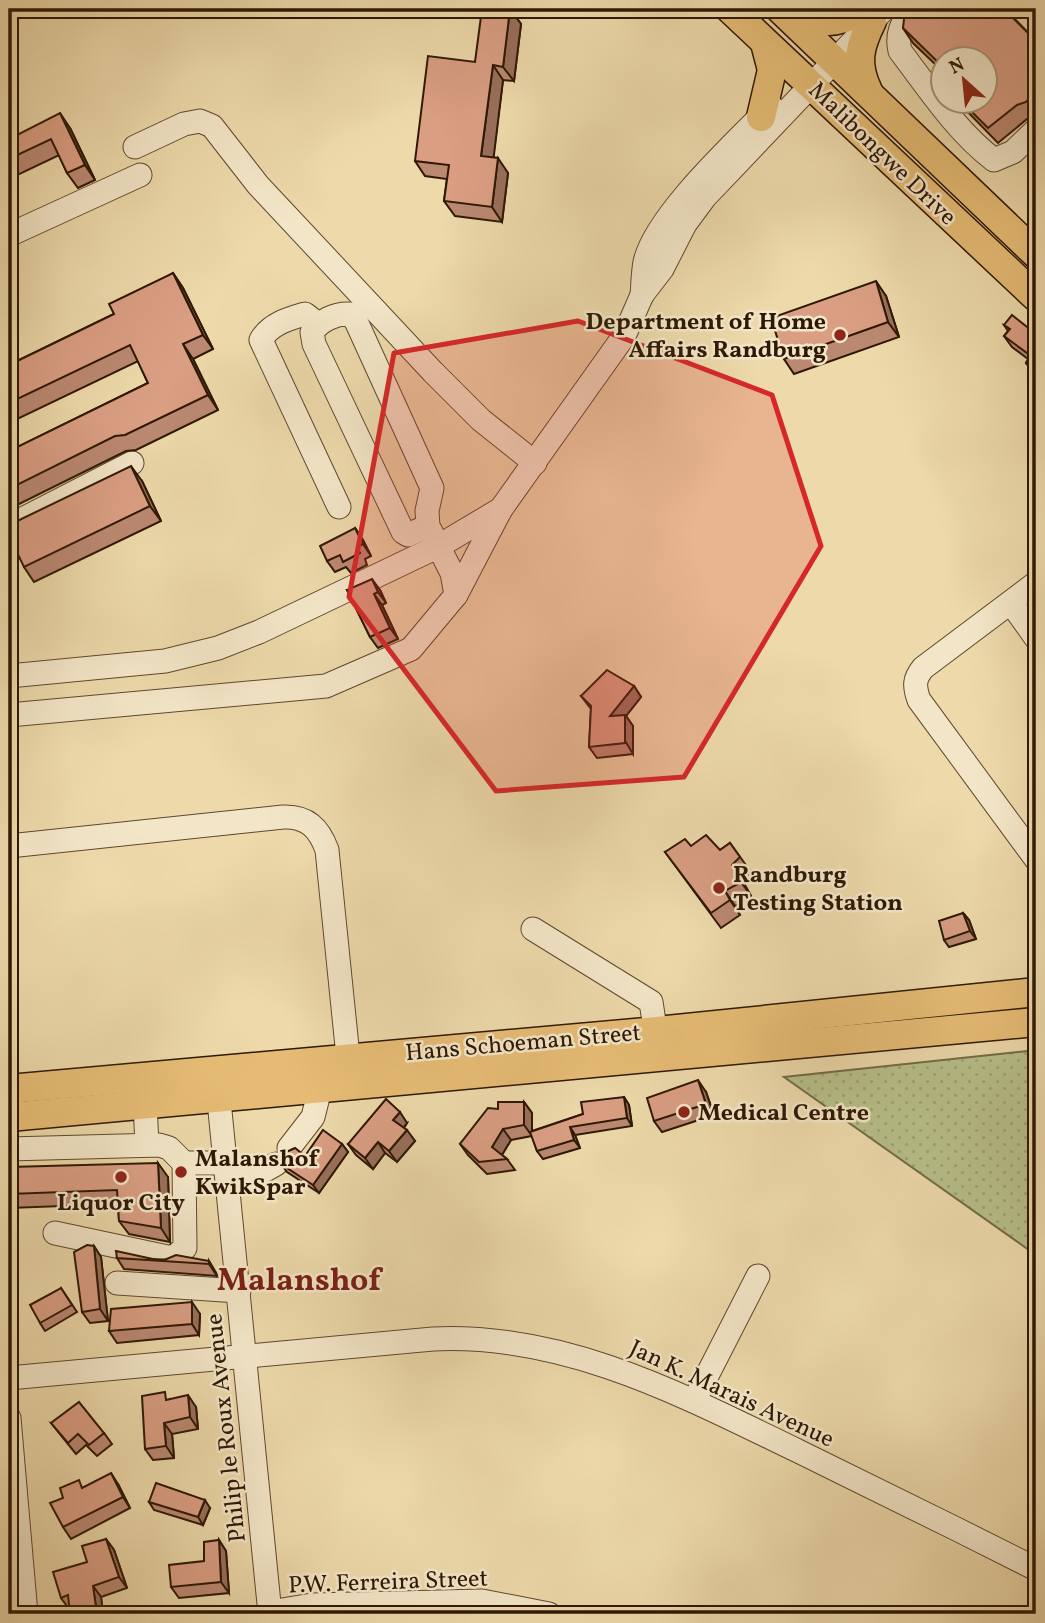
<svg xmlns="http://www.w3.org/2000/svg" width="1045" height="1623" font-family="Vollkorn,serif">
	<style>
		.grass { fill: url(#grass-dots); stroke: #726c47; stroke-width: 2 }
		.lines { fill: none; stroke-linecap: round; stroke-linejoin: round }
		.minor-casing { stroke: #5e482e; stroke-width: 25 }
		.major-casing { stroke: #2e1805; stroke-width: 31 }
		.minor { stroke: #f3e6c8; stroke-width: 23 }
		.major { stroke: #e6bc75; stroke-width: 28 }
		.wall { fill: #bb8871; stroke: #2e1805; stroke-width: 2 }
		.shaded-wall { fill: #996f5c; stroke: #2e1805; stroke-width: 2 }
		.building { fill: #da9e83; stroke: #2e1805; stroke-width: 2 }
		.marked { fill: #d62828; fill-opacity: 0.2; stroke: #d62828; stroke-width: 5; stroke-linejoin: round }
		.poi-dot { fill: #8f2418; stroke: #f3e6c8; stroke-width: 2.5 }
		.labels { text-anchor: middle; stroke-width: 5; stroke-linejoin: round; paint-order: stroke }
		.street-label { font-size: 24px; fill: #2e1805; stroke: #f3e6c8 }
		.poi-label { font-size: 24px; font-weight: bold; fill: #2e1805; stroke: #f3e6c8; text-anchor: start }
		.district-label { font-size: 32px; font-weight: bold; fill: #7a1f14; stroke: #f3e6c8 }
	</style>
	<defs>
		<pattern id="grass-dots" width="8" height="8" patternUnits="userSpaceOnUse" patternTransform="scale(1.75)"><rect width="8" height="8" fill="#b7bf89"/><path d="M2 2h.1M6 6h.1" fill="none" stroke="#9ea375" stroke-width="1.8" stroke-linecap="round"/></pattern>
	</defs>
	<rect width="100%" height="100%" fill="#edd9aa"/>
	<filter id="stains"><feTurbulence type="fractalNoise" baseFrequency=".00286" numOctaves="4"/><feColorMatrix values="0 0 0 0 .2 0 0 0 0 .09 0 0 0 0 .02 0 0 0 .5 -.17"/></filter>
	<radialGradient id="worn" r=".72"><stop offset=".6" stop-color="#630" stop-opacity="0"/><stop offset="1" stop-color="#630" stop-opacity=".3"/></radialGradient>
	<!-- grass -->
	<path class="grass" d="M1036,1050V1255L784,1077Z"/>
	<g class="lines">
		<!-- minor casing -->
		<g class="minor-casing">
			<g id="minor">
				<path d="M912,9C902,23 896,34 900,51C929,89 956,131 994,160L1013,152L1036,130"/>
				<path d="M135,147L184,124L200,121L212,126L258,185L433,372L481,420L535,463"/>
				<path d="M9,235L140,175"/>
				<path d="M642,295C643,284 643,272 645,262C655,216 737,141 771,106"/>
				<path d="M318,324L305,314C288,319 270,324 261,340L339,507"/>
				<path d="M9,526L132,463"/>
				<path d="M1036,583L923,668C914,679 914,686 919,700L1036,859"/>
				<path d="M456,595L501,509L624,336L642,295L662,269L685,224L705,197L884,9"/>
				<path d="M1011,603L1036,638"/>
				<path d="M9,676L165,661L218,648L259,632L439,546L501,509"/>
				<path d="M9,715L326,686L411,649L456,595L452,573L428,526L427,511L432,488L356,321L350,314C335,313 320,321 312,332L314,344L403,532L408,535L428,526"/>
				<path d="M9,846L283,817C307,816 319,828 327,850L350,1076"/>
				<path d="M533,929L651,1002L658,1047"/>
				<path d="M217,1081L270,1614"/>
				<path d="M145,1104L147,1145"/>
				<path d="M289,1148L313,1117L320,1089"/>
				<path d="M9,1149L159,1145L169,1148L184,1163"/>
				<path d="M227,1177L251,1178L276,1164"/>
				<path d="M55,1233L172,1258L185,1248L184,1163H226"/>
				<path d="M117,1283L239,1291"/>
				<path d="M9,1378L433,1339C566,1333 682,1395 798,1451C878,1490 957,1529 1036,1569"/>
				<path d="M694,1401L758,1276"/>
				<path d="M9,1418L26,1614"/>
				<path d="M270,1612L312,1605L482,1601L549,1614"/>
			</g>
		</g>
		<!-- major casing -->
		<g class="major-casing">
			<g id="major">
				<path d="M730,9L1036,297"/>
				<path d="M780,9L1036,254"/>
				<path d="M787,14C817,23 837,26 864,9"/>
				<path d="M868,91C855,64 859,47 872,21"/>
				<path d="M761,117L772,70L765,43"/>
				<path d="M9,1089L657,1031L1036,992"/>
				<path d="M9,1117L1036,1022"/>
			</g>
		</g>
		<!-- minor -->
		<use href="#minor" class="minor"/>
		<!-- major -->
		<use href="#major" class="major"/>
	</g>
	<!-- wall -->
	<g class="wall">
		<path d="M510,9L521,24L514,81L503,80L493,158L508,173L502,222L455,216L444,201L447,179L425,176L415,161L475,62Z"/>
		<path d="M909,9H1011L1008,12L1036,41V116L1027,119L998,143L958,102H985L943,60V86L933,71L937,66L913,43L903,28Z"/>
		<path d="M70,128L95,180L78,188L67,173L59,155L9,179V139Z"/>
		<path d="M9,200L17,216L9,220Z"/>
		<path d="M173,273L183,288L213,349L193,359L218,410L136,450L126,451L9,509V451L148,383L138,361L9,423V365L114,314Z"/>
		<path d="M886,296L899,337L794,374L784,359Z"/>
		<path d="M1004,325L1036,334V375L1033,373L1026,363L1028,359L1012,347L1004,336L1008,331Z"/>
		<path d="M142,481L161,521L34,582L24,567Z"/>
		<path d="M355,528L363,540L371,556L365,559L367,565L351,573L346,567L335,572L327,561Z"/>
		<path d="M347,590H380L386,603L382,605L398,639L378,648L370,637Z"/>
		<path d="M634,686L641,697L626,716L633,726V754L597,758L589,747L591,709L581,696Z"/>
		<path d="M730,843L751,872L742,880L751,896L735,906L740,915L721,928L665,852L691,846L720,850Z"/>
		<path d="M963,913L969,920L976,939L949,947L944,940Z"/>
		<path d="M706,1092L714,1115L662,1132L654,1121Z"/>
		<path d="M624,1097L629,1105L632,1126L575,1135L580,1148L543,1159L537,1151L532,1136L511,1140L502,1155L507,1159L515,1170L487,1174L468,1155L460,1144L498,1109L524,1102L532,1113V1131L583,1114Z"/>
		<path d="M407,1123L404,1128L415,1141L397,1162L385,1153L373,1169L356,1155L348,1144Z"/>
		<path d="M342,1144L348,1152L319,1193L287,1172L281,1164Z"/>
		<path d="M9,1167L168,1177L170,1242L129,1234L119,1221L118,1204L9,1208Z"/>
		<path d="M94,1246L101,1257L108,1321L90,1323L82,1312Z"/>
		<path d="M117,1258L209,1261L216,1273L217,1276L124,1269Z"/>
		<path d="M61,1288L77,1312L45,1331L40,1323Z"/>
		<path d="M200,1314L199,1335L117,1343L109,1331Z"/>
		<path d="M170,1399L196,1407L198,1429L172,1434L174,1458L153,1460L145,1449Z"/>
		<path d="M51,1423L104,1433L112,1444L97,1456L86,1445L76,1454Z"/>
		<path d="M118,1484L130,1508L71,1539L63,1527V1498L84,1487Z"/>
		<path d="M149,1502L210,1508L203,1525L154,1510Z"/>
		<path d="M106,1539L114,1550L127,1588L101,1597L103,1614H70L69,1609L61,1598L87,1562Z"/>
		<path d="M219,1540L226,1551L229,1593L179,1598L171,1587L204,1561Z"/>
	</g>
	<!-- shaded-wall -->
	<g class="shaded-wall">
		<path d="M510,9L521,24L514,81L503,67Z"/>
		<path d="M493,65L503,80L492,171L481,156Z"/>
		<path d="M60,113L70,128L95,180L85,165Z"/>
		<path d="M498,158L508,173L502,222L492,207Z"/>
		<path d="M9,200L17,216L9,204Z"/>
		<path d="M173,273L183,288L213,349L203,335Z"/>
		<path d="M876,281L886,296L899,337L888,322Z"/>
		<path d="M183,344L193,359L218,410L208,395Z"/>
		<path d="M131,466L142,481L161,521L150,506Z"/>
		<path d="M355,528L363,540L371,556L363,544Z"/>
		<path d="M372,579L380,590L386,603L378,592Z"/>
		<path d="M374,594L382,605L398,639L390,628Z"/>
		<path d="M634,686L641,697L626,716L633,726V754L610,716Z"/>
		<path d="M732,865L742,880L751,896L741,882Z"/>
		<path d="M725,891L735,906L740,915L730,900Z"/>
		<path d="M963,913L969,920L976,939L970,931Z"/>
		<path d="M698,1080L706,1092L714,1115L706,1104Z"/>
		<path d="M624,1097L629,1105L632,1126L627,1118Z"/>
		<path d="M524,1102L532,1113V1136L524,1125Z"/>
		<path d="M400,1112L407,1123L401,1131L393,1120Z"/>
		<path d="M570,1127L575,1135L580,1148L574,1140Z"/>
		<path d="M503,1129L511,1140L500,1158L492,1147Z"/>
		<path d="M407,1130L415,1141L397,1162L389,1151Z"/>
		<path d="M378,1142L385,1153L373,1169L365,1158Z"/>
		<path d="M342,1144L348,1152L319,1193L313,1185Z"/>
		<path d="M158,1163L168,1177L170,1242L161,1228Z"/>
		<path d="M94,1246L101,1257L108,1321L100,1309Z"/>
		<path d="M209,1261L216,1273L217,1276L209,1264Z"/>
		<path d="M192,1302L200,1314L199,1335L192,1324Z"/>
		<path d="M188,1395L196,1407L198,1429L190,1417Z"/>
		<path d="M164,1423L172,1434L174,1458L166,1446Z"/>
		<path d="M111,1473L118,1484L130,1508L123,1497Z"/>
		<path d="M205,1500L210,1508L203,1525L198,1517Z"/>
		<path d="M106,1539L114,1550L127,1588L119,1577Z"/>
		<path d="M219,1540L226,1551L229,1593L221,1582Z"/>
		<path d="M93,1586L101,1597L103,1614H97Z"/>
	</g>
	<!-- building -->
	<g class="building">
		<path d="M482,9H510L503,67L493,65L481,156L498,158L492,207L444,201L449,165L415,161L428,56L475,62Z"/>
		<path d="M909,9H1004L1036,41V91L1026,102L1017,105L988,128L962,102H985V60H943V82L933,71L939,63L903,28L904,19Z"/>
		<path d="M60,113L85,165L67,173L51,139L9,159V139Z"/>
		<path d="M173,273L203,335L183,344L208,395L125,435L115,436L9,489V451L148,383L130,345L9,403V365L114,314L109,304Z"/>
		<path d="M876,281L888,322L784,359L771,318Z"/>
		<path d="M1012,315L1036,334V371L1026,363L1031,356L1004,336L1010,329L1004,325Z"/>
		<path d="M131,466L150,506L24,567L9,536V525Z"/>
		<path d="M355,528L363,544L357,547L360,553L343,562L340,555L327,561L320,546Z"/>
		<path d="M372,579L378,592L374,594L390,628L370,637L347,590Z"/>
		<path d="M607,670L634,686L610,716L625,715V743L589,747L591,706L581,696Z"/>
		<path d="M706,835L720,850L730,843L740,857L732,865L741,882L725,891L730,900L711,913L665,852L685,839L691,846Z"/>
		<path d="M963,913L970,931L944,940L939,921Z"/>
		<path d="M698,1080L706,1104L654,1121L647,1098Z"/>
		<path d="M624,1097L627,1118L570,1127L574,1140L537,1151L530,1132L583,1114L581,1102Z"/>
		<path d="M386,1099L400,1112L393,1120L407,1130L389,1151L378,1142L365,1158L348,1144Z"/>
		<path d="M498,1102H524V1125L503,1129L492,1147L507,1159L479,1162L460,1144L488,1108L498,1109Z"/>
		<path d="M323,1130L342,1144L313,1185L281,1164L284,1153L295,1148L305,1156Z"/>
		<path d="M158,1163L161,1228L119,1221L117,1190L9,1194V1167Z"/>
		<path d="M87,1245L94,1246L100,1309L82,1312L74,1252Z"/>
		<path d="M116,1251L162,1261L176,1255L209,1261V1264L117,1258Z"/>
		<path d="M61,1288L72,1305L40,1323L30,1305Z"/>
		<path d="M192,1302V1324L109,1331L111,1309Z"/>
		<path d="M165,1392L166,1400L188,1395L190,1417L164,1423L166,1446L145,1449L142,1396Z"/>
		<path d="M79,1402L104,1433L89,1445L78,1434L68,1443L51,1423Z"/>
		<path d="M111,1473L123,1497L63,1527L50,1503L63,1498L60,1488L79,1480L82,1488Z"/>
		<path d="M156,1483L205,1500L198,1517L149,1502Z"/>
		<path d="M106,1539L119,1577L93,1586L97,1614H70L68,1595L61,1598L53,1572L87,1562L82,1546Z"/>
		<path d="M219,1540L221,1582L171,1587L169,1565L204,1561V1542Z"/>
	</g>
	<!-- marked area -->
	<path class="marked" d="M578,321L772,395L821,546L684,777L496,791L349,597L394,353Z"/>
	<!-- markers -->
	<g class="poi-dot">
		<circle cx="840" cy="335" r="7"/>
		<circle cx="719" cy="888" r="7"/>
		<circle cx="684" cy="1112" r="7"/>
		<circle cx="181" cy="1172" r="7"/>
		<circle cx="121" cy="1177" r="7"/>
	</g>
	<g class="labels">
		<!-- street labels -->
		<g class="street-label">
			<text transform="translate(883 153) rotate(44)" y="8">Malibongwe Drive</text>
			<text transform="translate(523 1042) rotate(-5)" y="8">Hans Schoeman Street</text>
			<text transform="translate(732 1393) rotate(25)" y="8">Jan K. Marais Avenue</text>
			<text transform="translate(225 1428) rotate(-96)" y="8">Philip le Roux Avenue</text>
			<text transform="translate(388 1581) rotate(-2)" y="8">P.W. Ferreira Street</text>
		</g>
		<!-- poi labels -->
		<g class="poi-label">
			<text x="826" y="329" text-anchor="end">Department of Home<tspan x="826" dy="28">Affairs Randburg</tspan></text>
			<text x="733" y="882">Randburg<tspan x="733" dy="28">Testing Station</tspan></text>
			<text x="698" y="1120">Medical Centre</text>
			<text x="195" y="1166">Malanshof<tspan x="195" dy="28">KwikSpar</tspan></text>
			<text x="121" y="1210" text-anchor="middle">Liquor City</text>
		</g>
		<!-- district labels -->
		<g class="district-label">
			<text x="299" y="1290">Malanshof</text>
		</g>
	</g>
	<!-- margin -->
	<rect width="1045" height="1623" fill="none" stroke="#edd9aa" stroke-width="35"/>
	<rect x="10" y="10" width="1024" height="1602" fill="none" stroke="#2e1805" stroke-width="3.5"/>
	<rect x="18" y="18" width="1010" height="1588" fill="none" stroke="#2e1805" stroke-width="2"/>
	<!-- north arrow -->
	<g transform="translate(964 80) rotate(333)"><circle r="33" fill="#f3e6c8" stroke="#a4947a" stroke-width="2"/>
	<path d="M0-5L12 26L0 18L-12 26Z" fill="#8f2418"/>
	<text y="-10" font-size="19" font-weight="bold" text-anchor="middle" fill="#2e1805">N</text>
	</g>
	<rect width="100%" height="100%" filter="url(#stains)"/>
	<rect width="100%" height="100%" fill="url(#worn)"/>
</svg>
